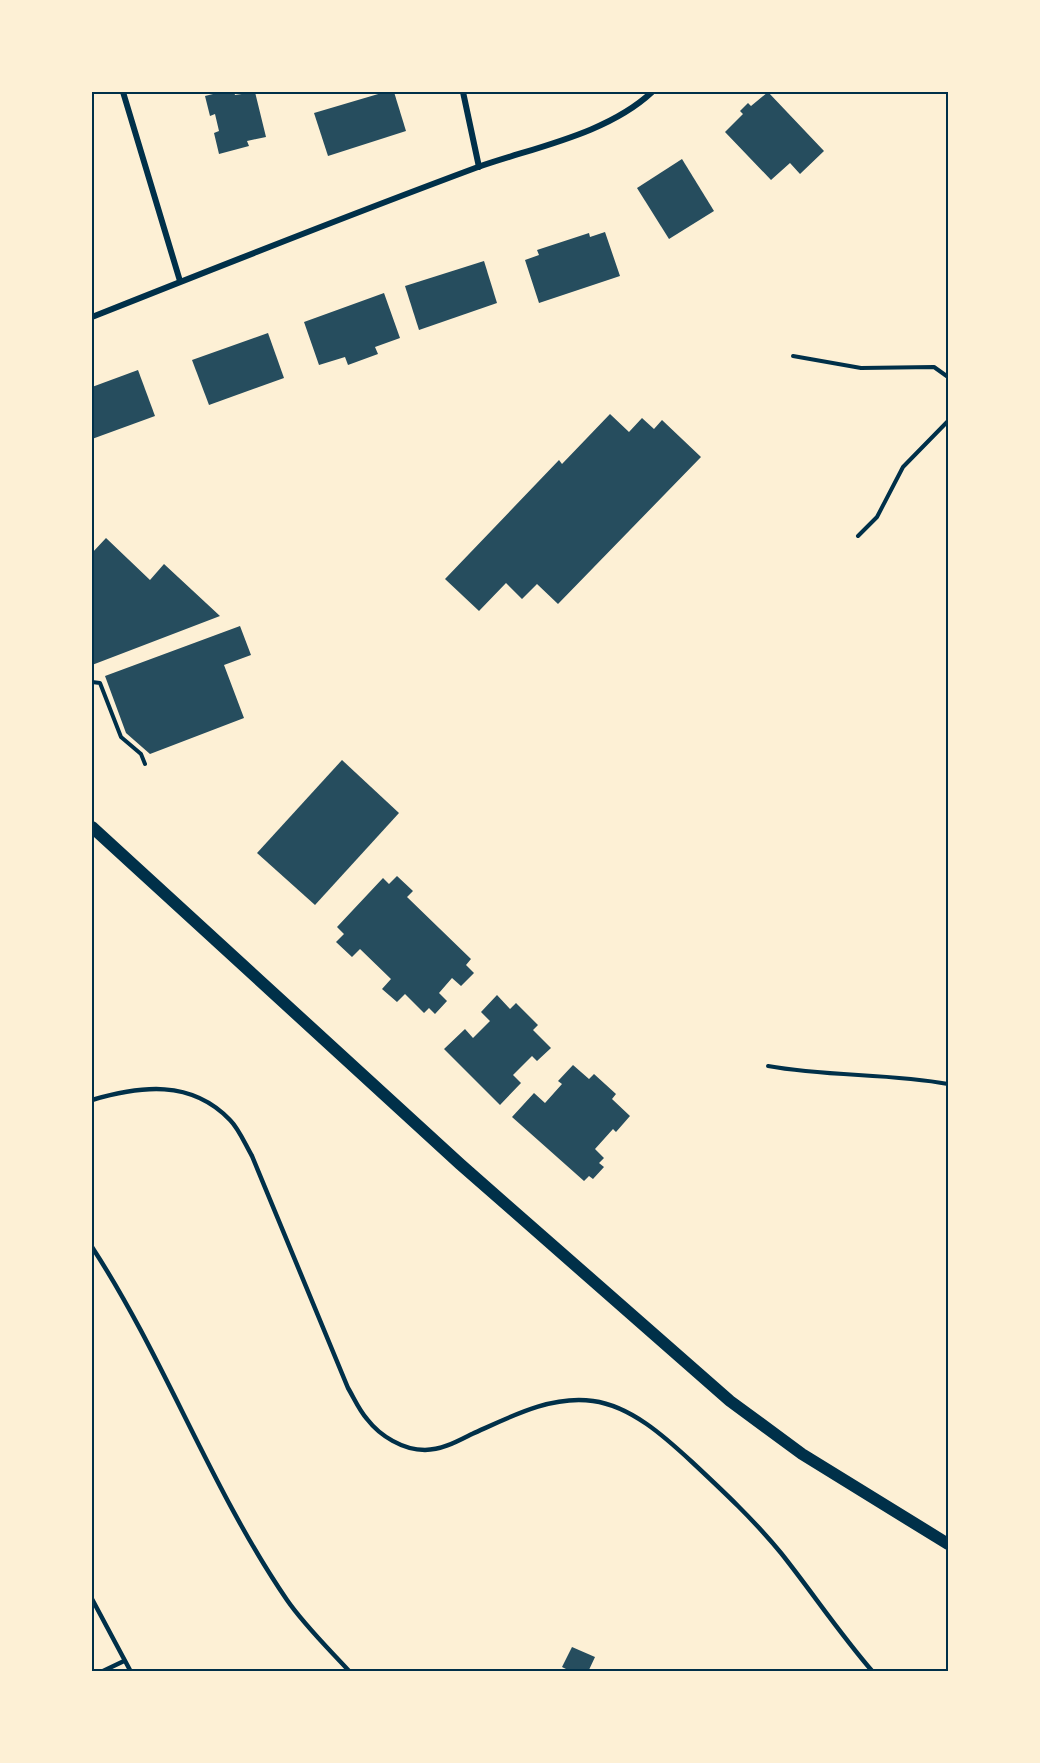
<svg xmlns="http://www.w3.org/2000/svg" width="1040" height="1763" font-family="Mulish,sans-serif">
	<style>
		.building { fill: #264d5e }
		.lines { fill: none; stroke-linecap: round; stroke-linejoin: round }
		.path { stroke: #003049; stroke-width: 4 }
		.service { stroke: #003049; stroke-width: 4.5 }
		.minor { stroke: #003049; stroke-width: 6 }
		.secondary { stroke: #003049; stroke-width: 12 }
		.neatline { fill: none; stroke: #003049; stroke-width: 2 }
	</style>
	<rect width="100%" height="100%" fill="#fdf0d5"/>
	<!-- building -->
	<g class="building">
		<path d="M221,92H234L235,95L255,92L266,137L247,141L249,146L219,154L214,133L219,131L215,114L210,116L205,96Z"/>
		<path d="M385,92H394L406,131L328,156L314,113Z"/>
		<path d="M768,92L824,151L800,174L790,163L771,180L725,132L743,114L740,111L748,103L751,106Z"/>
		<path d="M682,159L714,211L669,239L637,188Z"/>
		<path d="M605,232L620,276L539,303L525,260L539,255L537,250L589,233L590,237Z"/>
		<path d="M484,261L497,303L419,330L405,286Z"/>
		<path d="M384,293L400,338L375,347L378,354L348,365L345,357L319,365L304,322Z"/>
		<path d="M268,333L284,378L209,405L192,360Z"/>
		<path d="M138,370L155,416L92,439V387Z"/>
		<path d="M610,414L629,432L642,418L654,429L662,420L701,457L558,604L537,584L522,599L506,583L479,611L445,579L559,460L562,464Z"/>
		<path d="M106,538L150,580L164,564L220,616L92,665V553Z"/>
		<path d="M240,626L251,655L224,665L244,718L150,754L126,733L105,676Z"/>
		<path d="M342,760L399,813L315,905L257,853Z"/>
		<path d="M397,876L413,891L407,897L471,959L466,965L474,973L461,986L452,978L439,993L447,1001L435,1014L429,1008L424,1013L405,994L397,1002L382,989L391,979L360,949L352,957L336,942L344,934L337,927L383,878L389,884Z"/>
		<path d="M497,995L510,1009L516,1003L538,1025L533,1030L551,1048L537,1061L532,1056L513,1075L521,1083L500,1105L444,1049L465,1029L473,1038L490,1021L481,1012Z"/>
		<path d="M573,1065L589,1079L594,1074L616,1094L612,1099L630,1116L616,1132L613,1129L595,1149L604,1158L599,1163L604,1167L593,1179L589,1176L584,1181L512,1117L534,1093L545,1103L562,1084L558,1081Z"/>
		<path d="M572,1647L595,1657L588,1672H572L562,1667Z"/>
	</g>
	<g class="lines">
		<!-- path -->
		<g class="path">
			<path d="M793,356L861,368L934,367L948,377"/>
			<path d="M858,536L877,517L903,467L948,421"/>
			<path d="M92,682L100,683L121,737L141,754L145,764"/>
			<path d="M768,1066C828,1077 889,1073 948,1084"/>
		</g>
		<!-- service -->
		<g class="service">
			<path d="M92,1100C140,1086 191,1079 230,1120C239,1129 245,1144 252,1156L348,1388C354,1398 359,1410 367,1419C380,1436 403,1450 425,1450C442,1450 458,1441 472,1434C510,1417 551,1395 593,1401C631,1406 665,1437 692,1462C723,1491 754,1520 781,1553C812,1592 840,1634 873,1672"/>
			<path d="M92,1247C165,1359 211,1489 287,1600C305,1626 329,1649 350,1672"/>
			<path d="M92,1599L131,1672"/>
			<path d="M101,1672L124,1661"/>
			<path d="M759,1672H769"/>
		</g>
		<!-- minor -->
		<g class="minor">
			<path d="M123,92L180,281"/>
			<path d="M463,92L479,167"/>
			<path d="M92,317C220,266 349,215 478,167C535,147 607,134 652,92"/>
		</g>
		<!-- secondary -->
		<path class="secondary" d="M92,827L460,1164L730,1401L802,1454L948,1544"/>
	</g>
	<!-- border -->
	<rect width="1040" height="1763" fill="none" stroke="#fdf0d5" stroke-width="186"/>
	<rect x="93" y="93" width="854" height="1577" class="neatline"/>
</svg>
